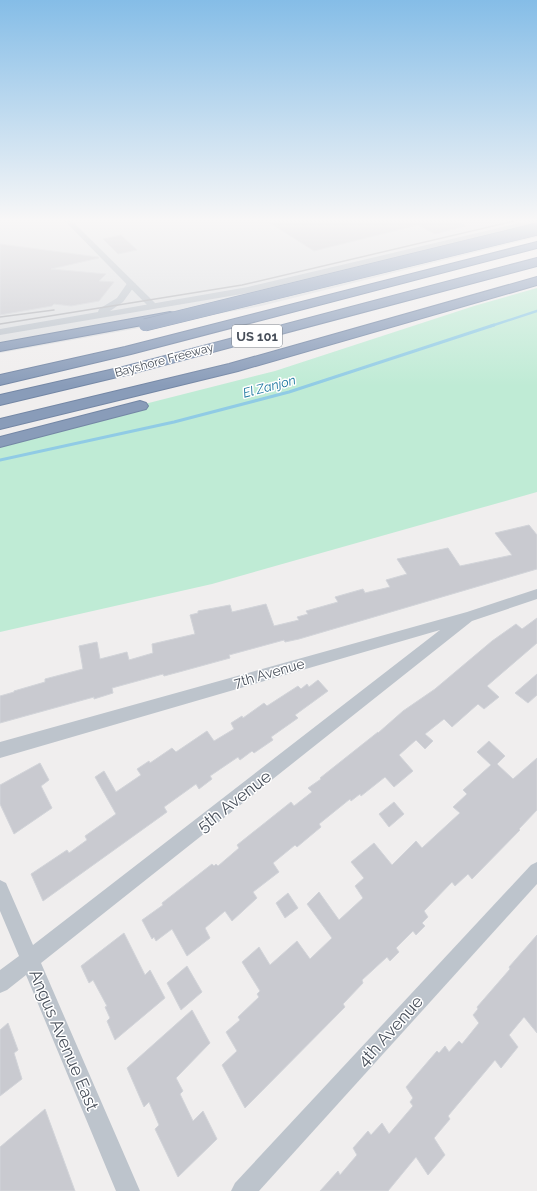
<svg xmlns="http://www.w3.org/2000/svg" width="537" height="1191" font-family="Raleway,sans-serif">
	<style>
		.airport { fill: #dddfe2 }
		.green { fill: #bfebd5 }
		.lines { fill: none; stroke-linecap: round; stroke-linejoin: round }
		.stream-far1 { stroke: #90cbe5; stroke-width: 2.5 }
		.stream { stroke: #90cbe5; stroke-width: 3 }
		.building { fill: #c9cad0; stroke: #d2d4d9 }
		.motorway-casing { stroke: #7487a5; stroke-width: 2 }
		.minor { fill: #bdc4cc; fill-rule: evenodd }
		.tertiary { fill: #bdc4cc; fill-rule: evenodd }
		.motorway { fill: #899cb9; fill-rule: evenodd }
		.rail { stroke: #b1b3b8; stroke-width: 1.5 }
		.motorway-bridge-casing { stroke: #7487a5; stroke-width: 13; stroke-linecap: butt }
		.motorway-bridge { stroke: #899cb9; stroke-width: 12 }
		.labels { text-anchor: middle; stroke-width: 3; stroke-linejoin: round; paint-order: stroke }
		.far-street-label { font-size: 12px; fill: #484f5a; stroke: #fff }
		.shield { fill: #fff; stroke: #7f848c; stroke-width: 1 }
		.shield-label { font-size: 13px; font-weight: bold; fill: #484f5a }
		.far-water-label { font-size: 13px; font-style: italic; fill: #17749d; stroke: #fff }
		.street-label { font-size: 14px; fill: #484f5a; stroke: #fff }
		.near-street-label { font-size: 17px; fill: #484f5a; stroke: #fff }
	</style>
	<rect width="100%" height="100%" fill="#f0eeee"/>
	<!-- airport -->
	<path class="airport" d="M0,219H537V237L261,306L0,353Z"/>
	<!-- green -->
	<path class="green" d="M537,288V492L212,584L0,632V438L54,427L275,371L474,306Z"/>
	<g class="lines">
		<!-- stream-far1 -->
		<path class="stream-far1" d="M491,326L537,311"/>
		<!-- stream -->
		<path class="stream" d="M0,460L174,422L289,392L494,325"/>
	</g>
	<!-- building -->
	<g class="building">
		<path d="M287,219H451L466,226L435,234L418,225L314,251L270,223Z"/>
		<path d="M121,235L137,250L118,254L103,239Z"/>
		<path d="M0,244L98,257L99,258L51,269L106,274L99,281L114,282L99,301L71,306L54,304L52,306L0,315Z"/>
		<path d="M529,525L537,535V569L299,639L285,642L284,640L229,655L230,658L179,672L164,676L163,674L112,688L113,693L94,699V697L0,723V696L14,692V691L45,682V679L83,669L79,646L97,642L100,659L127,652L129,660L153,653L152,644L195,634L190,615L198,613V611L230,605L232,612L266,604L274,626L299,620L297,617L308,614L306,611L338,602L335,597L363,589L365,593L390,587L386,580L407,574L397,559L448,548L460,566L512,555L495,533Z"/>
		<path d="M537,618V643L487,686L499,697L484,709L478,704L452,727L444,719L425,734L433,741L425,749L416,740L399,755L413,771L394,787L385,777L361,796L360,794L351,801L350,799L319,824L321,827L297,847L295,845L273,863L279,872L253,892L257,898L232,921L225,911L205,928L210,938L187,956L172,929L156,941L154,937L152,939L142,920L163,905L162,903L212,864L214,866L216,864L218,866L239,848L237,845L291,802L294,806L312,792L308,788L321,779L320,778L378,732V733L403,711L435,689L492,641L516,624L522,629Z"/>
		<path d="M537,674V695L528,703L515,693Z"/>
		<path d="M318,680L328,691L295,715L298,718L271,737L273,740L254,753L252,751L240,760L238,757L210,776L212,779L199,789L196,784L164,807L167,812L43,901L31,874L67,850L69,853L87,840L85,836L116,814L95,777L104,771L116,792L141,775L137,769L149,761L150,763L172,748L176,752L207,731L214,741L234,729L231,723L242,716L243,718L264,703L267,706L298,686L301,689L307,684L309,687Z"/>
		<path d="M489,741L505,756L497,764L513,779L537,758V810L519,829L520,830L472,879L468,874L455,886L452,882L424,911L428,917L422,923L425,926L416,935L413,931L396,948L399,952L390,961L387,957L362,980L363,983L343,1004L345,1007L245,1108L222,1065L237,1051L226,1032L240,1020L238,1017L259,997L257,994L260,991L242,962L259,947L270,965L297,941L310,959L332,938L307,904L319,892L339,920L363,898L355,886L364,878L351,862L374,843L392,865L416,841L422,848L460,813L453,807L467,794L463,790L491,765L477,752Z"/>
		<path d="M40,763L49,780L41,786L52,808L14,834L0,804V785Z"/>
		<path d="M394,802L404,814L389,827L379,814Z"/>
		<path d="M288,893L298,908L285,918L276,903Z"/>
		<path d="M124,933L145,975L150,970L165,998L115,1040L107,1021L110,1018L105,1007L107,1006L93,980L89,983L81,966Z"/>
		<path d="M537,935V1033L524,1017L509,1035L518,1047L501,1068L495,1060L448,1116L450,1119L434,1138L445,1155L428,1175L416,1157L388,1191H320L338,1171L340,1175L357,1155L353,1148L368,1131L371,1135L382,1123L389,1134L413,1106L410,1102L413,1098L406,1087L437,1051L439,1053L445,1046L449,1052L459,1041L462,1044L479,1023L473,1015L478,1009L477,1007L510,969L509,967Z"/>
		<path d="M187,966L202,992L181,1010L167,983Z"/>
		<path d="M192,1010L210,1043L176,1078L183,1091L180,1094L193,1121L203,1111L217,1139L178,1177L155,1129L159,1125L149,1102L144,1107L127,1068Z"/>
		<path d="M8,1023L18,1050L14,1053L22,1079L0,1096V1030Z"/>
		<path d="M45,1109L75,1191H0V1147Z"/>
	</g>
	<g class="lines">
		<!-- motorway casing -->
		<g class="motorway-casing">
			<g id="motorway">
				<path d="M537,242V248L131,354L0,385V375L125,347Z"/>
				<path d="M537,258V266L130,374L0,405V395L123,367Z"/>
				<path d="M537,277V285L238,371L0,429V419L229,364Z"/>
				<path d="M170,312L175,313L177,316L175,319L0,351V343Z"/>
				<path d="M140,401L146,403L148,406L146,409L0,447V437Z"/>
			</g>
		</g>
		<!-- minor -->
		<g class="minor">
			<path d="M63,219H70L155,303V307H149Z"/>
			<path d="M537,589V599L472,621L41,963L140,1191H116L26,975L7,990L0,993V970L19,956L0,911V880L6,883L33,945L440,630L0,758V742L467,612Z"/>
			<path d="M537,862V884L259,1191H231L235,1183L531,865Z"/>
		</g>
		<!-- tertiary -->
		<path class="tertiary" d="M537,219V223L248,293L0,335V329L98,312L99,309L117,298L128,282L131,281L136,284L123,302L110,311L248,287Z"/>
		<!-- motorway -->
		<use href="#motorway" class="motorway"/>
		<!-- rail -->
		<g class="rail">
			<path d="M0,317L54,310"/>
			<path d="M0,324L242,285L523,219"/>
		</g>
		<!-- motorway-bridge casing -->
		<g class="motorway-bridge-casing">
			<path id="motorway-bridge" d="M145,325L537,229"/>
		</g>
		<!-- motorway-bridge -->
		<use href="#motorway-bridge" class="motorway-bridge"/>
	</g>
	<!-- sky -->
	<linearGradient id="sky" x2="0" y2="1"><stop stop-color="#85bde7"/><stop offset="0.57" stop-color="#f8f7f7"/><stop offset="1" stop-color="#f8f7f7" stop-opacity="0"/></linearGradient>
	<rect width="537" height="386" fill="url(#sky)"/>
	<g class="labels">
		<!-- far-street labels -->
		<g class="far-street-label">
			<text transform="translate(164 360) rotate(-15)" y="4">Bayshore Freeway</text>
		</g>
		<!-- shield labels -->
		<rect class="shield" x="232" y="325" width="50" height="22" rx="3"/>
		<g class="shield-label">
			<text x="257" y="341">US 101</text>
		</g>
		<!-- far-water labels -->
		<g class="far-water-label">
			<text transform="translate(269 386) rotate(-15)" y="5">El Zanjon</text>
		</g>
		<!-- street labels -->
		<g class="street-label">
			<text transform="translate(269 673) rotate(-16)" y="5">7th Avenue</text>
		</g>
		<!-- near-street labels -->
		<g class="near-street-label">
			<text transform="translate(234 801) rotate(-38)" y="6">5th Avenue</text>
			<text transform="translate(390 1031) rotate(-48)" y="6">4th Avenue</text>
			<text transform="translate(64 1040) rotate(67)" y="6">Angus Avenue East</text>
		</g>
	</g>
</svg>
